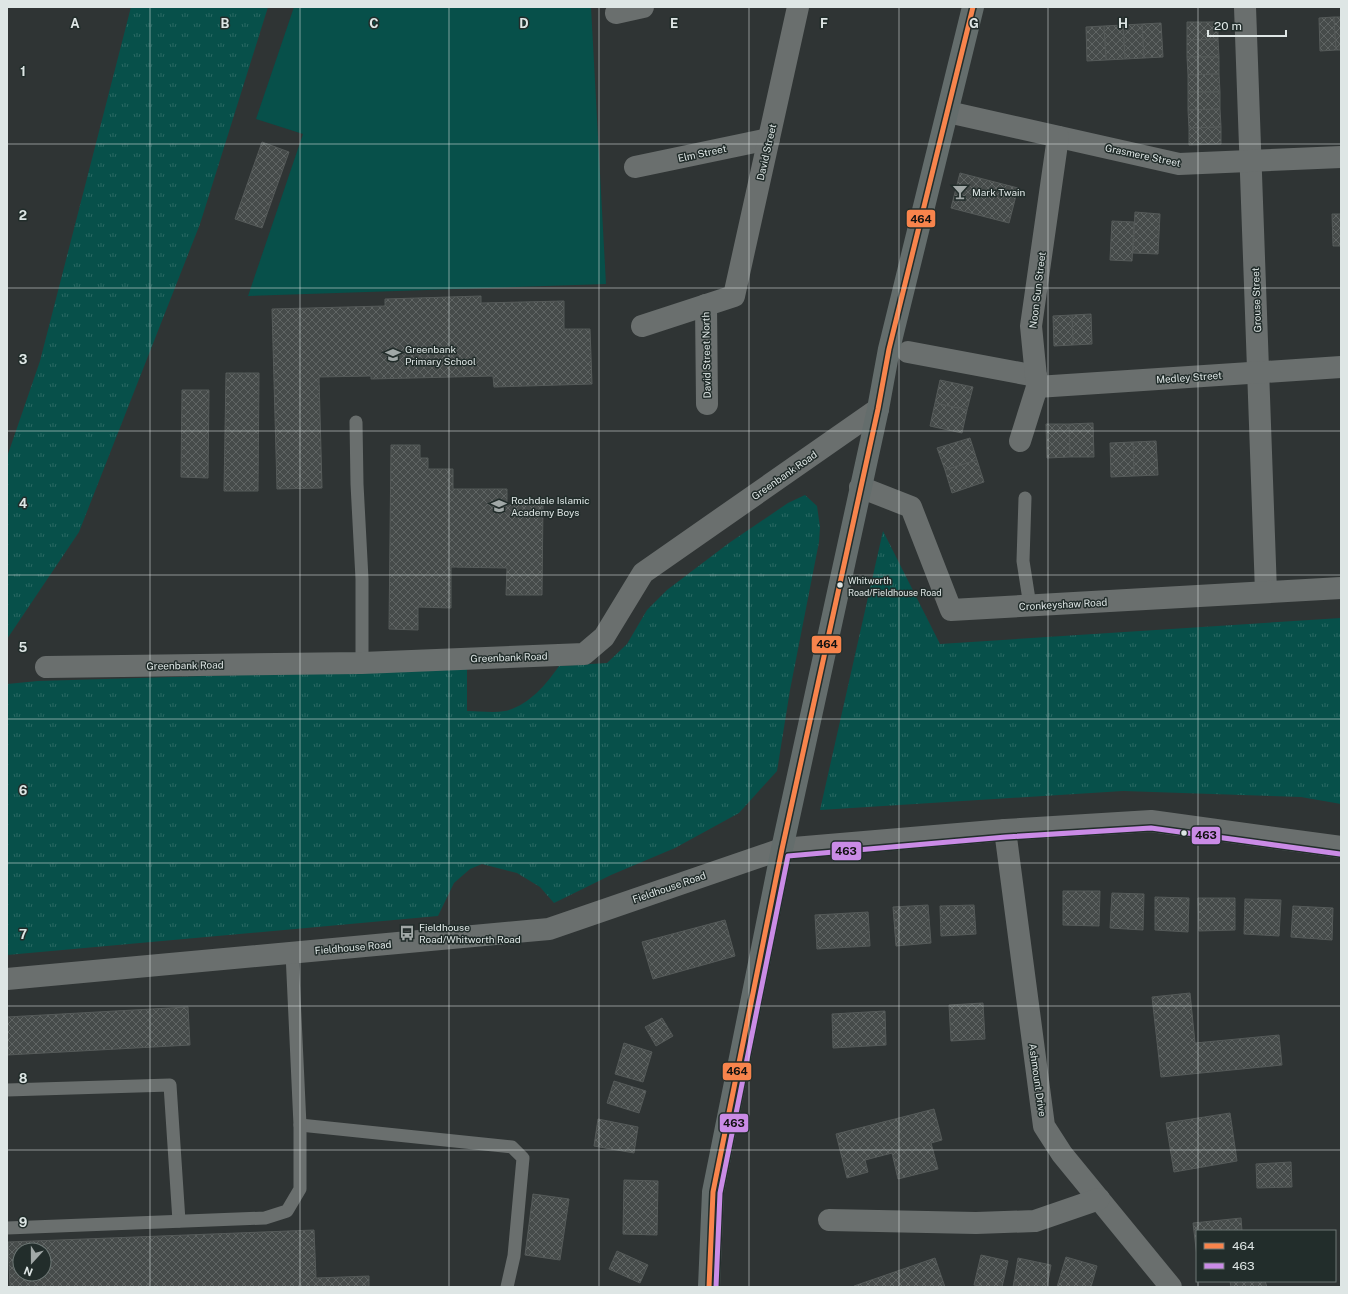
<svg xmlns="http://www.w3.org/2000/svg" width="1348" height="1294" font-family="'Public Sans',sans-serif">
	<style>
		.grass { fill: url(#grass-tufts) }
		.park { fill: #07504a }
		.building { fill: url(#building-cross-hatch); stroke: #555a59; fill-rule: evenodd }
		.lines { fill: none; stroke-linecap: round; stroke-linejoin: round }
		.lane { stroke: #6a6f6e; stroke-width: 13 }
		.street { stroke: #6a6f6e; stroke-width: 22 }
		.primary { stroke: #646d6c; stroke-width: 22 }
		.bus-1-casing { stroke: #222d2b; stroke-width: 8 }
		.bus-2-casing { stroke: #222d2b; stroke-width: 8 }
		.bus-1 { stroke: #f8844c; stroke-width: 5 }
		.bus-2 { stroke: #ca8be6; stroke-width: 5 }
		.grid { fill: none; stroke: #dee6e5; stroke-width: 1; stroke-opacity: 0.55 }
		.bus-dot { fill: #dee6e5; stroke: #222d2b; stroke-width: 1.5 }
		.labels { text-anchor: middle; stroke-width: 3; stroke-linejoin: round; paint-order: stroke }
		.bus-label { font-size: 9px; fill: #dee6e5; stroke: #222d2b; text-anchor: start }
		.street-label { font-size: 10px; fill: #dee6e5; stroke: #222d2b }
		.poi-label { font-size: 10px; fill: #dee6e5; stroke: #222d2b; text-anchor: start }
		.grid-label { font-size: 13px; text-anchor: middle; font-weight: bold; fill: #dee6e5; stroke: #222d2b; stroke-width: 3; stroke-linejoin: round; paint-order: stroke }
		.line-badge { stroke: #222d2b; stroke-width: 1.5 }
		.pale-badge-label { font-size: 11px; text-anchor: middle; font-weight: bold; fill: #111 }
	</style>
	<defs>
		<pattern id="grass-tufts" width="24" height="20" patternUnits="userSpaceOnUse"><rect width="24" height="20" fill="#07504a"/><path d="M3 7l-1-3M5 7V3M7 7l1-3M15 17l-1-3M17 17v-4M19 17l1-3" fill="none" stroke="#2b6964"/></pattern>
		<pattern id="building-cross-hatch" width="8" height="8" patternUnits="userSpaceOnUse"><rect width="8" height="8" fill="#464b4a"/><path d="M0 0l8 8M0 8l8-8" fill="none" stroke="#606564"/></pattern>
	</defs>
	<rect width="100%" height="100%" fill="#2f3434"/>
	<!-- grass -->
	<g class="grass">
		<path d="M131,7H268L200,224L79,532L7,639V457L40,361Z"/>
		<path d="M805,495L817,506L820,527L819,542L790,690L777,771L739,813L675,848L611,875L554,903L540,887L517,873L482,864L470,869L454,883L438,916L7,955V684L38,681L467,668V711C479,711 493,713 505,711C528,706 546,685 559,666L607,663L627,644L647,610L667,590L729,543L788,503Z"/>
		<path d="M883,531L940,644L1341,618V804L1301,797L1123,791L820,810Z"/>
	</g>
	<!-- park -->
	<path class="park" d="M294,7H591L606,284L248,296L303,134L256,119Z"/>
	<!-- building -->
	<g class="building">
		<path d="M1334,17L1336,50L1320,51L1319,18Z"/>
		<path d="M1334,17H1341V50H1336Z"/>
		<path d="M1187,22H1218V39L1187,40Z"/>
		<path d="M1161,23L1163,57L1144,58L1142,24Z"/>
		<path d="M1142,24L1144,58L1125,59L1123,25Z"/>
		<path d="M1123,25L1125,59L1106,60L1104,26Z"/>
		<path d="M1104,26L1106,60L1087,61L1086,27Z"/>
		<path d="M1218,39L1219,57H1187V40Z"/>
		<path d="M1187,57H1219V74L1188,75Z"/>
		<path d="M1219,74L1220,92H1188V75Z"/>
		<path d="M1188,92H1220V109L1188,110Z"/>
		<path d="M1220,109L1221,127L1189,128L1188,110Z"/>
		<path d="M1221,127V144L1189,145V128Z"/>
		<path d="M262,142L289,152L262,228L235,219Z"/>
		<path d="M960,173L1018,188L1009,223L951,208Z"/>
		<path d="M1135,212L1160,214L1158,254L1133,253Z"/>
		<path d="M1332,214H1341V246H1333Z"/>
		<path d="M1112,221L1134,222L1132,261L1110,260Z"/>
		<path d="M481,296V303L564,301V329H590L592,384L494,387L493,376L371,379V376L319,377L322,488L277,489L272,309L385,306V299Z"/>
		<path d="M1091,314L1092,344L1073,345L1072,315Z"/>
		<path d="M1072,315L1073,345L1054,346L1053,316Z"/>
		<path d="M226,373H259L258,491H224Z"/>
		<path d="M940,380L973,387L967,410L935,403Z"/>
		<path d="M182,390H209L208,478L181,477Z"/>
		<path d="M935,403L967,410L962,433L930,426Z"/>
		<path d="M1093,423L1094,457H1070L1069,424Z"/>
		<path d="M1046,424H1069L1070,457L1047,458Z"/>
		<path d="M970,438L977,460L945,470L937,448Z"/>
		<path d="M1156,441L1158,475L1134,476L1133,442Z"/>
		<path d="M1133,442L1134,476L1111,477L1110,443Z"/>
		<path d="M391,445H420V458H428V469H453V489H507V504L543,505L542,595H506L507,568L451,567V608L418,607V630L389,629Z"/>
		<path d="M977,460L984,482L952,493L945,470Z"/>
		<path d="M1063,891H1100L1099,926L1063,925Z"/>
		<path d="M1112,893L1144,894L1143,930L1110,928Z"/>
		<path d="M1155,897L1189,898L1188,932L1155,930Z"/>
		<path d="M1198,898H1235V930L1199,931Z"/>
		<path d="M1245,899L1281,900L1279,936L1244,934Z"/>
		<path d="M928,905L931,943L896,946L893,907Z"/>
		<path d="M974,905L976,934L941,936L940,906Z"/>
		<path d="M1293,906L1333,908L1332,940L1291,937Z"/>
		<path d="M868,912L870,946L817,949L815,915Z"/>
		<path d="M725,920L735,956L653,979L642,942Z"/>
		<path d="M1190,993L1195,1043L1279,1035L1282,1065L1161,1077L1152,997Z"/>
		<path d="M983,1003L985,1039L951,1041L949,1005Z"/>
		<path d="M188,1007L190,1045L7,1055V1017Z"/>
		<path d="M885,1011L886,1045L833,1048L832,1014Z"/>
		<path d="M662,1018L673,1036L656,1046L645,1027Z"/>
		<path d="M624,1043L652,1052L643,1082L615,1074Z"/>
		<path d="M614,1081L646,1091L639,1113L607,1103Z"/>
		<path d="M934,1109L942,1140L931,1143L938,1169L898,1179L892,1153L865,1160L868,1172L847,1178L836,1134Z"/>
		<path d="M1230,1113L1237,1161L1174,1172L1166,1123Z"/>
		<path d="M598,1119L638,1127L634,1153L594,1146Z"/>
		<path d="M1291,1162L1292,1187L1257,1188L1256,1164Z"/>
		<path d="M624,1180L658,1181L657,1235L623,1234Z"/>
		<path d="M533,1194L569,1199L560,1260L525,1255Z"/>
		<path d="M1241,1218L1242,1231H1197V1257L1193,1223Z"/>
		<path d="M314,1230L316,1278L369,1276V1287H10L8,1242ZM20,1250H44V1274H20Z"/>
		<path d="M617,1251L648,1265L640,1283L609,1269Z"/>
		<path d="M981,1255L1008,1261L1002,1287H985L974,1285Z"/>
		<path d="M1066,1257L1097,1266L1091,1287H1057Z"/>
		<path d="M935,1258L945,1287H855L854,1286Z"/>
		<path d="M1018,1258L1051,1265L1047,1287H1013Z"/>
		<path d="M1230,1281H1265L1267,1287H1231Z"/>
	</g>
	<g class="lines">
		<!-- lane -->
		<g class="lane">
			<path d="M356,422L357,484L362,579V663"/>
			<path d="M1025,498L1023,561L1030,606"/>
			<path d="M7,1090L170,1085L179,1221"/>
			<path d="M300,1125L512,1147L523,1158L514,1256L507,1287"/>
			<path d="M7,1228L265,1218L287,1211L300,1189V1125L292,953"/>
		</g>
		<!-- street -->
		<g class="street">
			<path d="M1245,7L1266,592"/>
			<path d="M616,13L643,7"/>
			<path d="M948,112L1179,164L1341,157"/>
			<path d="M635,167L769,139"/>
			<path d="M706,305L707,404"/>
			<path d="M642,326L734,296L798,7"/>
			<path d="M908,352L1036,376"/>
			<path d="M1037,387L1341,367"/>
			<path d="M1020,441L1037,387L1031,326L1058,137"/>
			<path d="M860,487L911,507L951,610L1341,588"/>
			<path d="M46,667L362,663L584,654L604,637L643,573L878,409"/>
			<path d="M1005,830L1044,1126L1062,1154L1171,1287"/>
			<path d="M7,979L549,929L782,849L1005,830L1151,821L1341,847"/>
			<path d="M829,1220L976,1223L1035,1221L1099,1199"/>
		</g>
		<!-- primary -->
		<path class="primary" d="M709,1287L713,1192L782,849L878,409L889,349L973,7"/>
		<!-- bus-1 casing -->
		<g class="bus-1-casing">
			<path id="bus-1" d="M709,1287L713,1192L782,849L878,409L889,349L973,7"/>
		</g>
		<!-- bus-2 casing -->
		<g class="bus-2-casing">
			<path id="bus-2" d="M716,1287L720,1193L788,856L1006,837L1151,828L1340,854"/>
		</g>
		<!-- bus-1 -->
		<use href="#bus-1" class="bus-1"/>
		<!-- bus-2 -->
		<use href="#bus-2" class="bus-2"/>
	</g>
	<!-- grid -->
	<path class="grid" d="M150,7V1287M300,7V1287M449,7V1287M599,7V1287M749,7V1287M899,7V1287M1048,7V1287M1198,7V1231M7,144H1341M7,288H1341M7,431H1341M7,575H1341M7,719H1341M7,863H1341M7,1006H1341M7,1150H1341M1198,1281V1287"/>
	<!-- icons -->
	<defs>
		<g id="bar-bare" transform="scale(1.2)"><path d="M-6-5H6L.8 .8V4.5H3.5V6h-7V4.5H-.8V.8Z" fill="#a1a8a7" stroke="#222d2b" stroke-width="2.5" paint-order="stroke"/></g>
		<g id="school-bare" transform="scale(1.2)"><path d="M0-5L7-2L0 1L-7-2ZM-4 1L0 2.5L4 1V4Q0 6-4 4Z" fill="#a1a8a7" stroke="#222d2b" stroke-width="2.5" paint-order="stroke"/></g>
		<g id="bus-bare" transform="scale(1.2)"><path d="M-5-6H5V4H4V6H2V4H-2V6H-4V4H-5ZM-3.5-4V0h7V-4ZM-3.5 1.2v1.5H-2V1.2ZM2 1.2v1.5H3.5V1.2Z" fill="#a1a8a7" stroke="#222d2b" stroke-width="2.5" paint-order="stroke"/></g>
	</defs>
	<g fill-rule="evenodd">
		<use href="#bar-bare" x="960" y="192"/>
		<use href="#school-bare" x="393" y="355"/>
		<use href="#school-bare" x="499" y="506"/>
		<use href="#bus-bare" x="407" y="933"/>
	</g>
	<!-- markers -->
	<g class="bus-dot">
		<circle cx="840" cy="585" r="3.5"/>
		<circle cx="1184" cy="833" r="3.5"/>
	</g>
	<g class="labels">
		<!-- bus labels -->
		<g class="bus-label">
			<text x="848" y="584">Whitworth<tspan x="848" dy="12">Road/Fieldhouse Road</tspan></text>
		</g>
		<!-- street labels -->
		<g class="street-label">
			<text transform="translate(766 152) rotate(-77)" y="4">David Street</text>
			<text transform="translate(702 153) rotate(-12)" y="4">Elm Street</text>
			<text transform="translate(1143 155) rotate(12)" y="4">Grasmere Street</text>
			<text transform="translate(1037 290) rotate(-83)" y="4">Noon Sun Street</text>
			<text transform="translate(1256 300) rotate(-92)" y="4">Grouse Street</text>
			<text transform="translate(706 355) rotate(-91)" y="4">David Street North</text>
			<text transform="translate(1189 377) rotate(-4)" y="4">Medley Street</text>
			<text transform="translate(784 475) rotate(-35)" y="4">Greenbank Road</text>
			<text transform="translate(1063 604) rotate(-3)" y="4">Cronkeyshaw Road</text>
			<text transform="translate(509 657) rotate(-2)" y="4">Greenbank Road</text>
			<text transform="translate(185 665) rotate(-1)" y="4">Greenbank Road</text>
			<text transform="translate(669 887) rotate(-19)" y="4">Fieldhouse Road</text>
			<text transform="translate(353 947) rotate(-5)" y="4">Fieldhouse Road</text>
			<text transform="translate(1038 1080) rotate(82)" y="4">Ashmount Drive</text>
		</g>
		<!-- poi labels -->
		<g class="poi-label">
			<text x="972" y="196">Mark Twain</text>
			<text x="405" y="353">Greenbank<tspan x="405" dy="12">Primary School</tspan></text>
			<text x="511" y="504">Rochdale Islamic<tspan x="511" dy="12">Academy Boys</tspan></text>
			<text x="419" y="931">Fieldhouse<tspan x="419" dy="12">Road/Whitworth Road</tspan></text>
		</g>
	</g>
	<g class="grid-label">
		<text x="75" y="28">A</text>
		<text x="225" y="28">B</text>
		<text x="374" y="28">C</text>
		<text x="524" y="28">D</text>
		<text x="674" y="28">E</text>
		<text x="824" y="28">F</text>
		<text x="974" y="28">G</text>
		<text x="1123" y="28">H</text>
		<text x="23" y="76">1</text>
		<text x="23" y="220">2</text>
		<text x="23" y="364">3</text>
		<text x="23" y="508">4</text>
		<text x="23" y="652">5</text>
		<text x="23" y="795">6</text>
		<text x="23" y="939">7</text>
		<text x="23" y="1083">8</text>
		<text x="23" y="1227">9</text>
	</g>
	<g class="line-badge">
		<rect x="906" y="209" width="30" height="19" rx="4" fill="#f8844c"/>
		<rect x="811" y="635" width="31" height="19" rx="4" fill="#f8844c"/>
		<rect x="1191" y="826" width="30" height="19" rx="4" fill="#ca8be6"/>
		<rect x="831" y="841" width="31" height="20" rx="4" fill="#ca8be6"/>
		<rect x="722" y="1062" width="30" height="19" rx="4" fill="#f8844c"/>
		<rect x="719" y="1113" width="30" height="20" rx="4" fill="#ca8be6"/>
	</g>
	<g class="pale-badge-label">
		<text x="921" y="223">464</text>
		<text x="827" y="648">464</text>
		<text x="1206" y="839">463</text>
		<text x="846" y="855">463</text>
		<text x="737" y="1075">464</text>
		<text x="734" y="1127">463</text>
	</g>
	<!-- border -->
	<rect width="1348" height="1294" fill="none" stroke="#dee6e5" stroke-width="16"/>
	<!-- legend -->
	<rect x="1196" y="1230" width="140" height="52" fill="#222d2b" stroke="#6d7775"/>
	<rect x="1204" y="1243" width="20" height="6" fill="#f8844c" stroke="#6d7775"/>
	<text x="1232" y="1250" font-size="12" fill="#dee6e5">464</text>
	<rect x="1204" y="1263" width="20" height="6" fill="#ca8be6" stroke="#6d7775"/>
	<text x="1232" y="1270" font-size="12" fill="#dee6e5">463</text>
	<!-- north arrow -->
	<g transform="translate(32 1262) rotate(201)"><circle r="19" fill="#222d2b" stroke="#6d7775"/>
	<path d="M0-3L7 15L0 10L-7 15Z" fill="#a1a8a7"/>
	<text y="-6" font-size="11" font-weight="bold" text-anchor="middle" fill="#dee6e5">N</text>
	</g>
	<!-- scale -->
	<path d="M1208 30v6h78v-6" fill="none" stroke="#dee6e5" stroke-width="2"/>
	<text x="1214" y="30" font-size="12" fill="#dee6e5" stroke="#222d2b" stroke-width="3" paint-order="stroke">20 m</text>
</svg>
